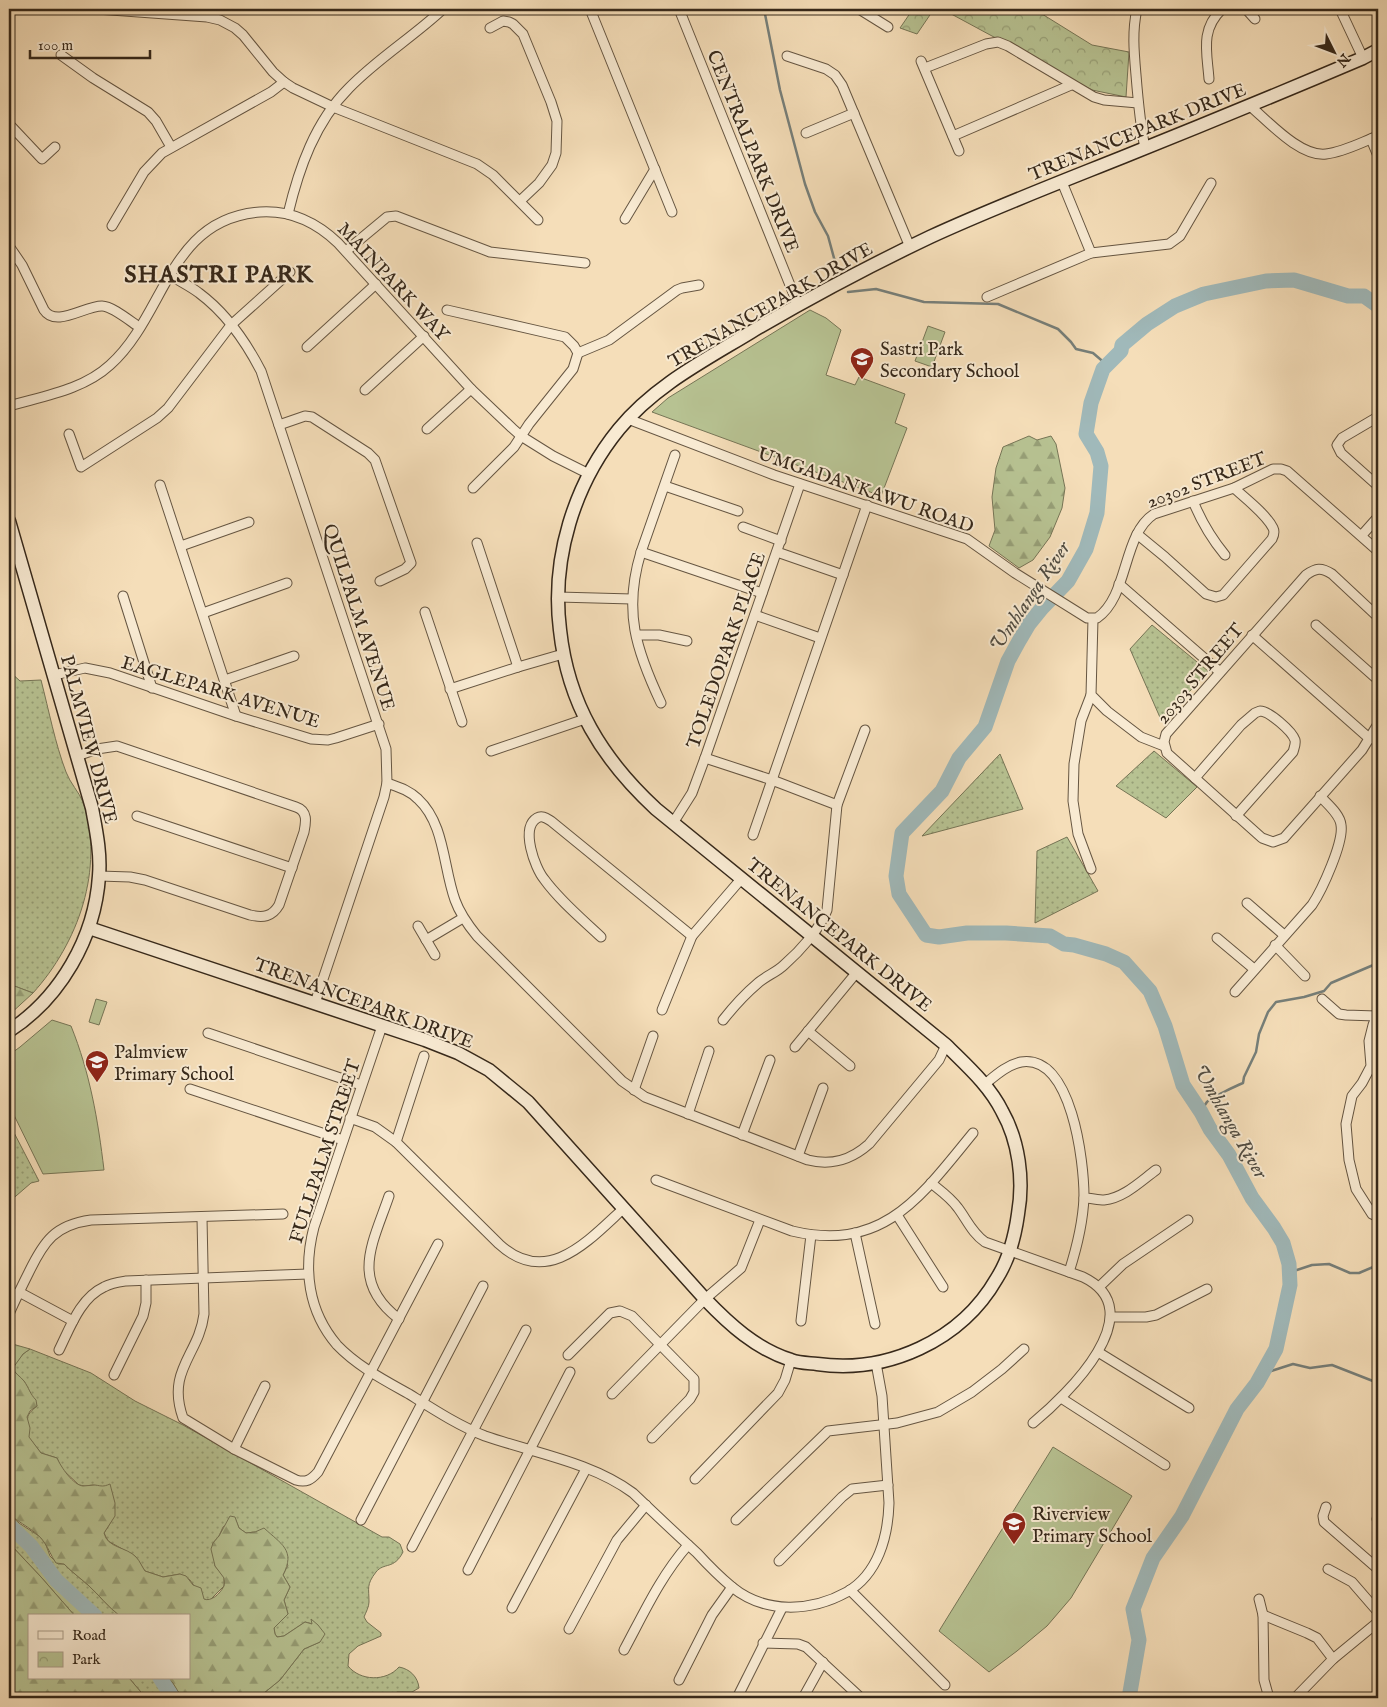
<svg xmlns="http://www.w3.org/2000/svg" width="1387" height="1707" font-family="'IM FELL English',serif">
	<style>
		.grass { fill: url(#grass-dots); stroke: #767556 }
		.forest { fill: url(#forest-firs); stroke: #767556 }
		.park { fill: url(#park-crowns); stroke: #767556 }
		.pitch { fill: #b7c292; stroke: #767556 }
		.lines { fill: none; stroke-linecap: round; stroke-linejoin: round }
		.stream { stroke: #767f7a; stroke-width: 2.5 }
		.river { stroke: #a0b9ba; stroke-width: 15 }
		.street-casing { stroke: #665642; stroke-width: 11 }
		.secondary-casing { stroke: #36281a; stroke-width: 15 }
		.street { stroke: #f8ead2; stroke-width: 9 }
		.secondary { stroke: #f8ead2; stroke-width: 12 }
		.labels { text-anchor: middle; stroke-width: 4; stroke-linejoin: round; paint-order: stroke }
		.street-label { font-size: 19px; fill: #36281a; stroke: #f8ead2 }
		.poi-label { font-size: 19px; fill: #36281a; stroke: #f8ead2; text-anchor: start }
		.water-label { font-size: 20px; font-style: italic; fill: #504c42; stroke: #f8ead2 }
		.district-label { font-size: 24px; font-weight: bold; letter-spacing: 1px; fill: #36281a; stroke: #f8ead2 }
	</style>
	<defs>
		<pattern id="grass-dots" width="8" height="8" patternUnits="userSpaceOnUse" patternTransform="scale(1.25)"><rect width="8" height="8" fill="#b7c292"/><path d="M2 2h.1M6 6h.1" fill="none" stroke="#969e76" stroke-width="1.8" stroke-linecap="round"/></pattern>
		<pattern id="forest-firs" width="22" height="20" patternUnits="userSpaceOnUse" patternTransform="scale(1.25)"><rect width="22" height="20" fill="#b7c292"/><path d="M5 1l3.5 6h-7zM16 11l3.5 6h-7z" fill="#969e76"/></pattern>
		<pattern id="park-crowns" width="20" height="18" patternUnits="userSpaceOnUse" patternTransform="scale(1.25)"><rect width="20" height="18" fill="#b7c292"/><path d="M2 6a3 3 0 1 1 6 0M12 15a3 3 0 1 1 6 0" fill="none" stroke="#969e76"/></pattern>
	</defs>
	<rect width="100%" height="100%" fill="#f5deb9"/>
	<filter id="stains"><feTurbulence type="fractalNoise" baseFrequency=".004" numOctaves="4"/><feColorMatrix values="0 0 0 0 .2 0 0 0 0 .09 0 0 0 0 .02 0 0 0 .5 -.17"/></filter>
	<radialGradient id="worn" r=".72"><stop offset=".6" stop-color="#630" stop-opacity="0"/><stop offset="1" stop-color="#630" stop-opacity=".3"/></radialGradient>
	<!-- grass -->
	<g class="grass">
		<path d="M1152,625L1208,671L1162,722L1130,649Z"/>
		<path d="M9,671L20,681L41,680C49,711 55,743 66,772C70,783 79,792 83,802C105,869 78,943 33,993L9,984Z"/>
		<path d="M1154,751L1197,787L1166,818L1116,786Z"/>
		<path d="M1000,754L1023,809L922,836Z"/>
		<path d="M1067,837L1098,891L1035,923L1037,851Z"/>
		<path d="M9,1123L39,1181L31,1183L9,1202Z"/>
		<path d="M30,1349L91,1373L135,1401L183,1425L382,1537H389L400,1544L403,1552C394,1570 384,1562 376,1572C366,1585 369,1588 369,1602C369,1607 366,1612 364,1617L367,1622L381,1633V1636L358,1646L349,1654L348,1666C360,1681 386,1682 399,1667C410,1669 418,1677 419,1688L412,1692H397L389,1698H262L264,1693L280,1680L304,1649L320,1642L313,1624L305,1622L284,1636L277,1637L275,1634L274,1628L288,1614L284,1600L290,1587L283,1575L288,1565L255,1532L246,1533L239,1528L235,1518L223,1527L219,1536L213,1543L215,1566L224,1577V1586L209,1601L203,1599L190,1580L180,1574L163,1577L145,1571L135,1556L108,1541L104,1533C116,1514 117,1512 110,1489L93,1485L85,1486L79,1485L62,1469L57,1458L41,1453L28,1437C31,1420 20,1420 37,1406L24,1381L13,1371L12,1368L23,1354Z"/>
		<path d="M9,1514L19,1523L39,1536L45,1542L50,1556L58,1564H64C72,1572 80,1578 88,1585C99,1595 108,1607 120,1616H75L41,1577L9,1543Z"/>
		<path d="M129,1678H167L173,1683L182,1698H146Z"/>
	</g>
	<!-- forest -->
	<g class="forest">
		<path d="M1029,436L1037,440L1051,436L1056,444L1065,488L1062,508L1050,537L1033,560L1019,568L989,546L995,530L992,497L996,468L1003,447Z"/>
		<path d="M9,984L33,993L9,1015Z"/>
		<path d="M9,1343L30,1349L23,1354L13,1368C15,1374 20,1376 24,1381C29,1388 30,1394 36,1400L37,1406L30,1411L27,1417L30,1428L29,1437L41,1453L57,1458C61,1467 73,1485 83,1486C87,1486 91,1485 95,1485C102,1486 103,1487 110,1484L115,1503V1516L104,1533C107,1548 127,1547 136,1557C140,1561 142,1567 145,1571L163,1577L180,1574L186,1576L193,1585L201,1588L204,1599C211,1602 220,1594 224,1586C225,1584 224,1580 224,1578L215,1566L211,1549L213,1543L219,1536L230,1516L235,1517L239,1528L246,1533L255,1532L264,1528C281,1544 296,1550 283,1575L290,1587L284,1600L288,1614L274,1628L275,1634L277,1637L284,1636L305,1622L312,1624L311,1619L318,1625L325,1634L320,1642L304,1649L280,1680L264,1693L262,1698H182L173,1683L167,1678H189V1616H120C108,1607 99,1595 88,1585C80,1578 72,1572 64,1564L56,1563C51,1556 49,1549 44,1542C37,1531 19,1523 9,1514Z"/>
		<path d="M9,1543L41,1577L75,1616H29V1678H129L146,1698H9Z"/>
	</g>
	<!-- park -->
	<g class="park">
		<path d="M913,9H934L917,34L900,28Z"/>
		<path d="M942,9H1034L1092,45L1129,52L1126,97L1092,90Z"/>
	</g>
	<!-- pitch -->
	<g class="pitch">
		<path d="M810,310L826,318L841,330L826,375L855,385L859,377L905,394L895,423L907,428L881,496L652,412L668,398Z"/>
		<path d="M928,326L945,332L932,367L915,361Z"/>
		<path d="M96,999L107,1002L99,1025L89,1022Z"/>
		<path d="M52,1020L71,1026C90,1073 98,1120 104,1170L43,1174L9,1105V1055L20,1047Z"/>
		<path d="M1053,1447L1132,1496L1071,1598L1047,1626L1017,1651L989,1672L939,1631Z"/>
	</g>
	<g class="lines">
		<!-- stream -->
		<g class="stream">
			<path d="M764,9L780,90L805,184L815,212L828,236L837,269"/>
			<path d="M848,292L876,289L924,302L998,304L1058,329L1071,342L1076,349L1093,353L1107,365"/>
			<path d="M1201,1112C1203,1109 1205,1104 1207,1102C1210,1098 1238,1085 1243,1083L1244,1077L1256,1052L1259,1034L1268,1012L1276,1002L1304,997L1324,991L1331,983L1378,963"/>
			<path d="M1288,1273L1312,1265L1329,1264L1350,1273H1359L1378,1265"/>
			<path d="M1262,1374L1293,1364L1310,1368L1332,1365L1378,1383"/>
		</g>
		<!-- river -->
		<g class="river">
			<path d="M9,1525L31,1546L56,1580L95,1616"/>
			<path d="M160,1678L173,1698"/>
			<path d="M1129,1698L1139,1640L1133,1609L1153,1558L1182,1516L1237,1409L1257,1383L1276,1349L1290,1285L1289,1264L1283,1243L1274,1228L1252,1198L1229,1155L1210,1129L1201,1112L1183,1085L1165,1026L1150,991L1124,962L1106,954L1074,945L1064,944L1050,936L1006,933H967L939,937L926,935L899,894L896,876L902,833L942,791L959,758L985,727L1008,661L1019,641L1029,624L1042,608L1068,581L1086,549L1097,513L1101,466L1097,452L1086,434L1091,403L1103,369L1121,351L1122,345L1147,324L1175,306L1204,294L1266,281L1294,280L1348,296H1364L1378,306"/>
		</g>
		<!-- street casing -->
		<g class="street-casing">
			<g id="street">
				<path d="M97,9L207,17L220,20L235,28L243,35L273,72L284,82L293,88L333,107L477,164L493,175L538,220"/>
				<path d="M590,9L672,212"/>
				<path d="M679,9L798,305"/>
				<path d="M859,9L888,27"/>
				<path d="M1137,9C1132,31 1134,52 1136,75C1138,100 1140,124 1145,148"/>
				<path d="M1246,9L1255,19"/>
				<path d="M1340,9L1363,58"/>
				<path d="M490,28L503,21L509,22L513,24L523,34L551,102L557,121L556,153L552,165L539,183L520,201"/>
				<path d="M61,55L93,78L148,112L156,121L171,147"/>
				<path d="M787,56L826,69L835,75L842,85L910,247"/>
				<path d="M921,61L959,151"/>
				<path d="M925,68L986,44L998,42L1008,46L1094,97L1104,100L1138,103"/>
				<path d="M1209,79C1207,52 1200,30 1222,9"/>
				<path d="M1249,105C1269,122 1300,157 1326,154C1344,152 1362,142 1378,136"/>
				<path d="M9,124L42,159L55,147"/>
				<path d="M806,133L854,113"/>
				<path d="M953,136L1071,85"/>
				<path d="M1371,139L1378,156"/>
				<path d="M1062,182L1091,253"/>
				<path d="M288,214C299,168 315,122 349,88C377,59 413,37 443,9"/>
				<path d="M625,219L655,169"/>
				<path d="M112,226L144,172L162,153L271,92L284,82"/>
				<path d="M9,246L22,265L44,310C56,328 84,306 102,306C112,306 130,321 139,327"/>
				<path d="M346,251L387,217L396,216L490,252L585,263"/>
				<path d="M170,275C179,281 190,286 199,293C226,313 246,342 261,371L386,749L387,783L384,797L315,1003"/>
				<path d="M987,297L1091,253L1169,244L1180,236L1211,183"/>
				<path d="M447,310L565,337L574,346L578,353L573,369L529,424L514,447L473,488"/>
				<path d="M307,347L376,284"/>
				<path d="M578,353L609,340L677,290L682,288L699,285"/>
				<path d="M365,390L424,336"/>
				<path d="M9,406C43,396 83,390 110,365C166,315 168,219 260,212C291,210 316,222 338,243L471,389L512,428L521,436L553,456L589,474"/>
				<path d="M1376,418L1342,438L1337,445L1341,453L1378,486"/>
				<path d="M628,419L774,475L967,539L1015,573L1087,618H1097C1129,596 1122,535 1154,514L1234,488L1273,469H1281L1287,471L1378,551"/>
				<path d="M279,425L305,416L312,417L368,453L375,460L411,563L405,569L380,581"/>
				<path d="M427,429L471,389"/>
				<path d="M69,434L81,467L157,418L168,408L231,325L290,272"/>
				<path d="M160,485L236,716"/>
				<path d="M665,486L738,511"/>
				<path d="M1193,501C1201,521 1211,538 1225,555"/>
				<path d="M743,527L781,541"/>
				<path d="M1137,534L1165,557L1206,594L1216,597L1223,595L1272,539C1274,535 1275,532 1273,528C1266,514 1245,498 1234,488"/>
				<path d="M1362,535L1378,517"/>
				<path d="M477,543L518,667"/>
				<path d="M181,546L249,522"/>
				<path d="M641,552L762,593"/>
				<path d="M777,552L843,575"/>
				<path d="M1119,584L1220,672"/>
				<path d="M123,596L152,688"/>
				<path d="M558,597L632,599"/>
				<path d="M425,612L462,722"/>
				<path d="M203,613L287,583"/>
				<path d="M755,615L820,638"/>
				<path d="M1378,617L1332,574C1321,567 1316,568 1306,575L1166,734L1164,742L1167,753L1262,838L1273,842L1284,838L1362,750L1378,724"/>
				<path d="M1093,619L1091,695L1107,711L1141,737L1164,746"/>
				<path d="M1316,625L1378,680"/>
				<path d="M637,635H659L687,641"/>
				<path d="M1252,635L1370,739"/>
				<path d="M54,675L85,668L110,673L236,716L311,739L328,740L336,738L379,724"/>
				<path d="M225,680L294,656"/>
				<path d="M450,689L518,667L563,654"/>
				<path d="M661,703C636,650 623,611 641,552L675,455"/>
				<path d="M491,751L585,719"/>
				<path d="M77,756L97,749L117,746L296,807C308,811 306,822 304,832L279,905C272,917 263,918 250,915L145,880L130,877L99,876"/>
				<path d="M705,758L772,780L837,805"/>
				<path d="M1195,778L1241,725L1255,713L1260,711C1269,711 1292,731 1295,740C1296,744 1294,748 1293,752L1236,816"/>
				<path d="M387,783C398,787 409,790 418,799C445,824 443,867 455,900C460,914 468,925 477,936L622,1081L645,1097L808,1160C832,1166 851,1160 869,1144L939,1060L946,1045"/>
				<path d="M137,816L292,868"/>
				<path d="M673,823L692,793L705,758L800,484"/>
				<path d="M753,835L867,505"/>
				<path d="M1091,869L1078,834L1073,801L1074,764L1081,721L1091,695"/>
				<path d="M1247,903L1284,935"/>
				<path d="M418,926L435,955"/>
				<path d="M601,937C582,919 560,901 544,879C535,868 520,828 537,818C542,815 546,818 551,821L692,936"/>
				<path d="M1217,938L1254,969"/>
				<path d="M426,940L463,918"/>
				<path d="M1275,945L1305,976"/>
				<path d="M1235,992L1312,905C1322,890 1344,842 1341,825C1340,814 1327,804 1320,796"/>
				<path d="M1322,999L1339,1014L1346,1015L1376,1016"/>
				<path d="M662,1010L692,936L742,878"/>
				<path d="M1378,1012L1373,1025L1369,1041L1371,1066L1362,1083L1352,1096L1346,1124L1349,1160L1356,1189L1372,1214L1378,1217"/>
				<path d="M723,1020C734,1006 745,994 758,983C766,976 777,972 784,965C800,951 820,929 827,910L837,805L865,730"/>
				<path d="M382,1026L314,1227C303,1269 308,1311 337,1345C357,1366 384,1380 409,1394C433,1409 459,1426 485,1436C534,1453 591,1462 633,1493C654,1513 675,1533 697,1553C708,1565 720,1577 732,1587C765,1614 811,1612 847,1592C878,1574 888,1537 889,1503L882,1396L876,1363"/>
				<path d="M808,1031L850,1066"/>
				<path d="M208,1033L361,1085"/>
				<path d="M795,1047L857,972"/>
				<path d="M985,1084C996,1075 1007,1065 1021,1062C1072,1054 1084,1162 1084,1197C1083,1222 1077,1247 1069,1272"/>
				<path d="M190,1089L343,1140"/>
				<path d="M634,1090L653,1036"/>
				<path d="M688,1114L709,1051"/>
				<path d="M350,1118L375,1127L396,1142L499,1244C547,1288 588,1241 624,1208"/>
				<path d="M742,1135L770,1060"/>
				<path d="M396,1142L424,1056"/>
				<path d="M798,1156L823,1088"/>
				<path d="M656,1180L792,1231C884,1253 922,1195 973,1133"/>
				<path d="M931,1183C941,1191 951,1198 958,1208C967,1220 972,1233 985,1242L1083,1277C1154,1311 1067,1395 1033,1423"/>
				<path d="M389,1196C373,1243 349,1281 399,1319"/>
				<path d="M1084,1198C1090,1198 1098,1200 1104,1200C1124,1198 1141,1181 1156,1170"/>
				<path d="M897,1215L943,1287"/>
				<path d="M202,1218L204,1314C199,1355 166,1370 183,1418L234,1449L296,1480C306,1483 311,1480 318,1472L438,1244"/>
				<path d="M855,1233L875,1324"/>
				<path d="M1099,1287L1123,1264L1188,1220"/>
				<path d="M19,1292L73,1321"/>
				<path d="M9,1314C15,1300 22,1286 29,1272C44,1241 55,1225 91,1220L283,1214"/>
				<path d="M1111,1317H1146L1156,1315L1207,1289"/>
				<path d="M801,1321L811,1235"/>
				<path d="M59,1350C70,1328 80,1298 104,1287C111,1283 119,1282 126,1281L308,1274"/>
				<path d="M1098,1352L1189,1408"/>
				<path d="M568,1355L610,1313L620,1311L632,1316L694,1379V1392L690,1399L652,1438"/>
				<path d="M114,1375L143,1316L146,1303V1280"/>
				<path d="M612,1394L705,1299L741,1268L760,1220"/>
				<path d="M1061,1398L1165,1465"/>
				<path d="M234,1449L265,1386"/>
				<path d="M695,1479L778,1393L785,1380L791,1360"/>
				<path d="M1326,1507L1323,1516L1324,1522L1378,1569"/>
				<path d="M1377,1519L1378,1520"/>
				<path d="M361,1520L483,1286"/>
				<path d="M736,1520L828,1431L897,1423L938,1412L972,1392L1002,1369L1024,1349"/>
				<path d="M412,1547L526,1330"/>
				<path d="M779,1561L842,1497L852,1489L888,1485"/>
				<path d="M1328,1569L1352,1582L1378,1612"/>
				<path d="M468,1570L570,1372"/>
				<path d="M850,1590L945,1685"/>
				<path d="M1259,1599L1263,1615L1264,1680L1269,1698"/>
				<path d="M512,1608L586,1469"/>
				<path d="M1263,1615L1307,1633L1317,1638L1333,1659"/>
				<path d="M569,1629L617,1540L646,1505"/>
				<path d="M763,1643L798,1644L806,1647L861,1698"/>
				<path d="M624,1650C644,1613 660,1577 688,1545"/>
				<path d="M679,1680L712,1615L732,1587"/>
				<path d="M737,1698L782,1608"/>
				<path d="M803,1698L823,1662"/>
				<path d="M1295,1698L1333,1659L1378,1622"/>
			</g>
		</g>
		<!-- secondary casing -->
		<g class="secondary-casing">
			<g id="secondary">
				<path d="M9,521L92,808C96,830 101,853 99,876C95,938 60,998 9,1031"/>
				<path d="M89,928L425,1040L458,1053L489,1070L528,1102L705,1299C729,1324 756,1349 791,1360C799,1363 808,1363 817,1364C887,1374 961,1341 997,1278C1009,1259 1015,1236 1018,1214C1024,1180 1019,1141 1002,1111C989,1085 967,1066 946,1045L656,809C602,759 568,704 560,630C551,559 574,484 619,429C654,386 705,360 751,332C809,298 869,266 930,237C993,208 1058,183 1123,157C1203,125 1283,92 1363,58L1378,50"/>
			</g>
		</g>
		<!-- street -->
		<use href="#street" class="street"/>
		<!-- secondary -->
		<use href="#secondary" class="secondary"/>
	</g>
	<!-- icons -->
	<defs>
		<g id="school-pin" transform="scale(1.25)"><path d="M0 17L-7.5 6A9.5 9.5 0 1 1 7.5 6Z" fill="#8f2418" stroke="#f8ead2"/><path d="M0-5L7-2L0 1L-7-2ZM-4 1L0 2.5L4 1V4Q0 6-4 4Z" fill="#fff"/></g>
	</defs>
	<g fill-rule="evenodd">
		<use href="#school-pin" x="862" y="359"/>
		<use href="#school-pin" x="97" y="1062"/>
		<use href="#school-pin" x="1014" y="1524"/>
	</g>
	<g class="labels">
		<!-- street labels -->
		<g class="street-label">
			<text transform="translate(1137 131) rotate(-22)" y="7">TRENANCEPARK DRIVE</text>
			<text transform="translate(754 151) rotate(68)" y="7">CENTRALPARK DRIVE</text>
			<text transform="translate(394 281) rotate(47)" y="7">MAINPARK WAY</text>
			<text transform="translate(770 304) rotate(-30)" y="7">TRENANCEPARK DRIVE</text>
			<text transform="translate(1206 479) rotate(-21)" y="7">20302 STREET</text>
			<text transform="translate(866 489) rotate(19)" y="7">UMGADANKAWU ROAD</text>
			<text transform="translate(360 617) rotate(72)" y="7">QUILPALM AVENUE</text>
			<text transform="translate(725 650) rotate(-71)" y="7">TOLEDOPARK PLACE</text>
			<text transform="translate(1199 673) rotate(-50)" y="7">20303 STREET</text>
			<text transform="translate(221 691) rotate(17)" y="7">EAGLEPARK AVENUE</text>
			<text transform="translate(90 739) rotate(75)" y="7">PALMVIEW DRIVE</text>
			<text transform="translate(840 934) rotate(39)" y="7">TRENANCEPARK DRIVE</text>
			<text transform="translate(364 1002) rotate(20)" y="7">TRENANCEPARK DRIVE</text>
			<text transform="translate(324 1151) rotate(-72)" y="7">FULLPALM STREET</text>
		</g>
		<!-- poi labels -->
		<g class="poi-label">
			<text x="880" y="355">Sastri Park<tspan x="880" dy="22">Secondary School</tspan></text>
			<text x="114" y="1058">Palmview<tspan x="114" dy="22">Primary School</tspan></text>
			<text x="1032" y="1520">Riverview<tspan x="1032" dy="22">Primary School</tspan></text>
		</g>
		<!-- water labels -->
		<g class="water-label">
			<text transform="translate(1029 596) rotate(-56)" y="7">Umhlanga River</text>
			<text transform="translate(1231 1121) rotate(60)" y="7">Umhlanga River</text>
		</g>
		<!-- district labels -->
		<g class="district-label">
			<text x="219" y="282">SHASTRI PARK</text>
		</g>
	</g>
	<!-- margin -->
	<rect width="1387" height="1707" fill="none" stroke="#f5deb9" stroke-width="30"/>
	<rect x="10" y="10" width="1367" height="1687" fill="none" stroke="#36281a" stroke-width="2.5"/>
	<rect x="15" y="15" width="1357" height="1677" fill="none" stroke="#36281a"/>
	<!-- legend -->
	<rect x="28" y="1614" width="162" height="65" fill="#f8ead2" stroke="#aa9c88"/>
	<rect x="38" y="1631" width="25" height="8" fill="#f8ead2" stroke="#aa9c88"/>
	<text x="72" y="1640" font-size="15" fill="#36281a">Road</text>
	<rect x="38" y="1652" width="25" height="15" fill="url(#park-crowns)" stroke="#aa9c88"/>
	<text x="72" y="1664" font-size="15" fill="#36281a">Park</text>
	<!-- north arrow -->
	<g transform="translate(1334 52) rotate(132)" stroke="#f8ead2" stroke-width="4" paint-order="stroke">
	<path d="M0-4L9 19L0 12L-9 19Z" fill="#36281a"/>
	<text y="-8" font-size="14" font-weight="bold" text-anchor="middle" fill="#36281a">N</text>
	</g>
	<!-- scale -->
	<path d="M30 50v8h120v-8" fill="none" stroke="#36281a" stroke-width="2.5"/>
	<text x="38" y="50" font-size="15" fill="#36281a" stroke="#f8ead2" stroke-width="4" paint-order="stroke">100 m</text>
	<rect width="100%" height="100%" filter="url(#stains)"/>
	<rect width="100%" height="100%" fill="url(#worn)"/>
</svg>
